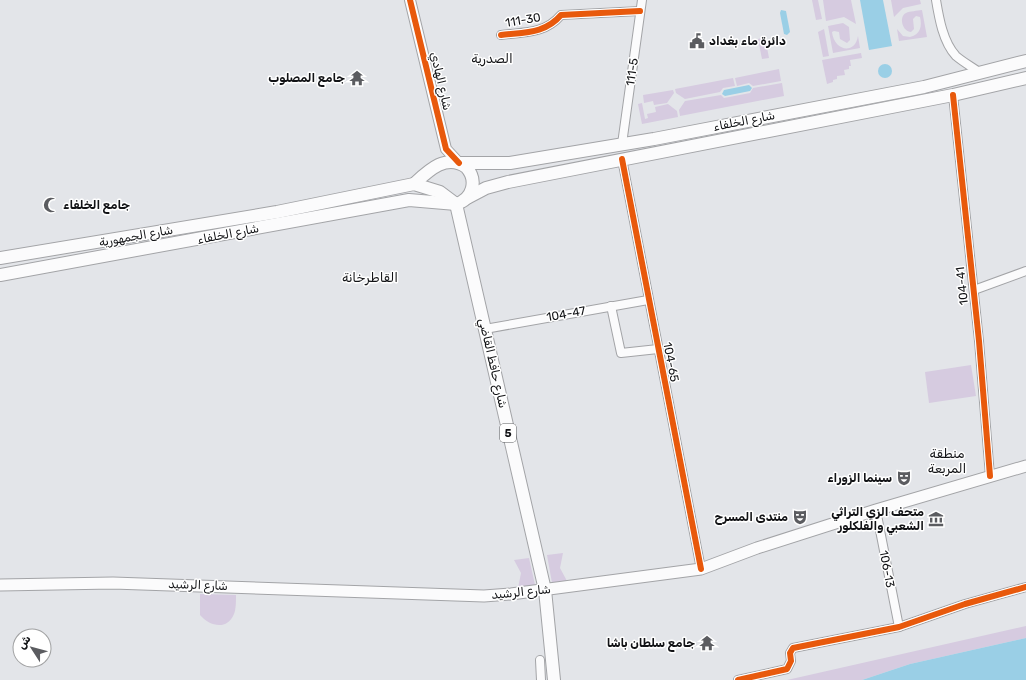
<svg xmlns="http://www.w3.org/2000/svg" width="1026" height="680" font-family="Rubik,'Noto Naskh Arabic',sans-serif">
	<style>
		.green { fill: #d6cbe0 }
		.water { fill: #9acfe6 }
		.lines { fill: none; stroke-linecap: round; stroke-linejoin: round }
		.minor-casing { stroke: #a3a4a7; stroke-width: 10 }
		.tertiary-casing { stroke: #a3a4a7; stroke-width: 12 }
		.secondary-casing { stroke: #a3a4a7; stroke-width: 13 }
		.primary-casing { stroke: #a3a4a7; stroke-width: 14 }
		.minor { stroke: #fbfbfc; stroke-width: 8 }
		.tertiary { stroke: #fbfbfc; stroke-width: 10 }
		.secondary { stroke: #fbfbfc; stroke-width: 11 }
		.primary { stroke: #fbfbfc; stroke-width: 12 }
		.cycleway-casing { stroke: #fff; stroke-width: 8 }
		.cycleway { stroke: #e8590c; stroke-width: 6 }
		.labels { text-anchor: middle; stroke-width: 3; stroke-linejoin: round; paint-order: stroke }
		.shield { fill: #fff; stroke: #595a5c; stroke-width: 1 }
		.shield-label { font-size: 11px; font-weight: bold; fill: #121316 }
		.street-label { font-size: 12px; fill: #121316; stroke: #fff }
		.poi-label { font-size: 12px; font-weight: bold; fill: #121316; stroke: #fff; text-anchor: end }
		.neighbourhood-label { font-size: 13px; fill: #121316; stroke: #fff }
	</style>
	<rect width="100%" height="100%" fill="#e3e5e9"/>
	<!-- green -->
	<g class="green">
		<path d="M812,0H818L822,19L816,20Z"/>
		<path d="M823,0H851L856,24L844,17L826,21Z"/>
		<path d="M891,0H920L921,4L903,8L894,17Z"/>
		<path d="M922,10L927,37L899,41L897,29L903,36L910,37C921,34 922,26 920,17L916,16L913,19L914,29L911,32C903,32 898,17 906,13C910,11 917,11 922,10Z"/>
		<path d="M843,23L849,27L850,40L847,43L840,39L839,32L834,31L832,32C834,51 855,55 858,36L860,48L833,53L828,26Z"/>
		<path d="M824,29L829,56L823,57L818,32Z"/>
		<path d="M765,37L769,58L762,59L758,39Z"/>
		<path d="M861,53L862,58L850,60L851,66H849V69L844,70L845,75L837,76V79L833,80V82L827,84L822,60Z"/>
		<path d="M779,69L781,81L753,86L749,83L737,86L735,78Z"/>
		<path d="M733,78L735,86L723,88L720,92L685,99L676,93L675,89Z"/>
		<path d="M782,83L784,96L680,116L679,110L685,101L721,95L724,98L750,93L753,88Z"/>
		<path d="M673,90L674,93L667,103L654,105L653,101L644,103L643,95Z"/>
		<path d="M642,103L645,119L648,118L647,114L656,112L655,107L668,104L677,111L678,117L642,124L638,104Z"/>
		<path d="M971,365L976,396L929,403L925,372Z"/>
		<path d="M563,553L560,568L567,581L552,583L547,555Z"/>
		<path d="M529,558L535,585L518,588L521,573L514,560Z"/>
		<path d="M200,594L236,595C236,601 236,609 234,614C227,631 209,626 200,615Z"/>
		<path d="M1026,626V638L910,664L862,680H787Z"/>
	</g>
	<!-- water -->
	<g class="water">
		<path d="M860,0H883L892,46L869,50Z"/>
		<path d="M781,10L786,11L790,32L787,35L784,34L780,13Z"/>
		<circle cx="885" cy="71" r="7"/>
		<path d="M749,85L752,88L750,91L725,96L722,94L724,90Z"/>
		<path d="M1026,638V680H862L910,664Z"/>
	</g>
	<g class="lines">
		<!-- minor casing -->
		<g class="minor-casing">
			<g id="minor">
				<path d="M936,0C939,18 943,42 956,56C963,62 972,67 979,72"/>
				<path d="M501,35C524,32 545,34 561,15L640,11"/>
				<path d="M953,95L979,341L990,476"/>
				<path d="M622,144L642,0"/>
				<path d="M622,159L701,569"/>
				<path d="M974,290L1026,271"/>
				<path d="M611,306L621,353L658,349"/>
				<path d="M485,329L648,300"/>
				<path d="M876,510L899,627"/>
				<path d="M540,660L541,680"/>
				<path d="M738,680L787,669L791,661L790,653L793,648L899,627L965,604L1026,587"/>
			</g>
		</g>
		<!-- tertiary casing -->
		<g class="tertiary-casing">
			<path id="tertiary" d="M410,0L446,149L459,163"/>
		</g>
		<!-- secondary casing -->
		<g class="secondary-casing">
			<path id="secondary" d="M0,585L113,583L484,596L511,594L701,569L757,548L876,510L1026,466"/>
		</g>
		<!-- primary casing -->
		<g class="primary-casing">
			<g id="primary">
				<path d="M459,163H510L654,139L924,87L1026,61"/>
				<path d="M467,198L486,188L508,182L953,95L1026,78"/>
				<path d="M456,204L545,590L554,680"/>
				<path d="M0,258L277,212L414,184L440,192L456,204"/>
				<path d="M0,275L409,200L456,204C473,199 478,180 466,167C446,153 428,171 414,184"/>
			</g>
		</g>
		<!-- minor -->
		<use href="#minor" class="minor"/>
		<!-- tertiary -->
		<use href="#tertiary" class="tertiary"/>
		<!-- secondary -->
		<use href="#secondary" class="secondary"/>
		<!-- primary -->
		<use href="#primary" class="primary"/>
		<!-- cycleway casing -->
		<g class="cycleway-casing">
			<g id="cycleway">
				<path d="M410,0L446,149L459,163"/>
				<path d="M501,35C524,32 545,34 561,15L640,11"/>
				<path d="M953,95L979,341L990,476"/>
				<path d="M622,159L701,569"/>
				<path d="M738,680L787,669L791,661L790,653L793,648L899,627L965,604L1026,587"/>
			</g>
		</g>
		<!-- cycleway -->
		<use href="#cycleway" class="cycleway"/>
	</g>
	<!-- icons -->
	<defs>
		<g id="civic-bare" transform="scale(1.2)"><path d="M-.6-6.5H3V-4.5H.6V-3L4-1V1h2V6H-6V1h2V-1L-.6-3ZM-1.2 2.5V6h2.4V2.5Z" fill="#5b5c60" stroke="#fff" stroke-width="2.5" paint-order="stroke"/></g>
		<g id="temple-bare" transform="scale(1.2)"><path d="M0-6L5-2H3V0L6.5 2.5H4V6H1.5V3h-3V6H-4V2.5H-6.5L-3 0V-2H-5Z" fill="#5b5c60" stroke="#fff" stroke-width="2.5" paint-order="stroke"/></g>
		<g id="mosque-bare" transform="scale(1.2)"><path d="M3.5-4.9A6 6 0 1 0 3.5 4.9A5 5 0 1 1 3.5-4.9Z" fill="#5b5c60" stroke="#fff" stroke-width="2.5" paint-order="stroke"/></g>
		<g id="theatre-bare" transform="scale(1.2)"><path d="M-5-5.5Q0-4 5-5.5V0Q5 5 0 6Q-5 5-5 0ZM-3.3-2.5H-1v1.5H-3.3ZM1-2.5H3.3v1.5H1ZM-2.8 1Q0 5.5 2.8 1Z" fill="#5b5c60" stroke="#fff" stroke-width="2.5" paint-order="stroke"/></g>
		<g id="museum-bare" transform="scale(1.2)"><path d="M0-6L6-3V-2H-6V-3ZM-5-1h2V3h-2ZM-1-1h2V3h-2ZM3-1h2V3H3ZM-6 4H6V6H-6Z" fill="#5b5c60" stroke="#fff" stroke-width="2.5" paint-order="stroke"/></g>
	</defs>
	<g fill-rule="evenodd">
		<use href="#civic-bare" x="697" y="41"/>
		<use href="#temple-bare" x="357" y="78"/>
		<use href="#mosque-bare" x="51" y="205"/>
		<use href="#theatre-bare" x="904" y="478"/>
		<use href="#theatre-bare" x="800" y="517"/>
		<use href="#museum-bare" x="936" y="519"/>
		<use href="#temple-bare" x="707" y="643"/>
	</g>
	<g class="labels">
		<!-- shield labels -->
		<rect class="shield" x="500" y="424" width="16" height="18" rx="3"/>
		<g class="shield-label">
			<text x="508" y="437">5</text>
		</g>
		<!-- street labels -->
		<g class="street-label">
			<text transform="translate(523 20) rotate(-10)" y="4">111-30</text>
			<text transform="translate(632 72) rotate(-82)" y="4">111-5</text>
			<text transform="translate(441 81) rotate(77)" y="4">شارع الهادي</text>
			<text transform="translate(744 121) rotate(-11)" y="4">شارع الخلفاء</text>
			<text transform="translate(228 234) rotate(-11)" y="4">شارع الخلفاء</text>
			<text transform="translate(136 236) rotate(-10)" y="4">شارع الجمهورية</text>
			<text transform="translate(962 286) rotate(-96)" y="4">104-41</text>
			<text transform="translate(566 314) rotate(-10)" y="4">104-47</text>
			<text transform="translate(671 362) rotate(79)" y="4">104-65</text>
			<text transform="translate(493 363) rotate(77)" y="4">شارع حافظ القاضي</text>
			<text transform="translate(887 569) rotate(79)" y="4">106-13</text>
			<text transform="translate(198 585) rotate(2)" y="4">شارع الرشيد</text>
			<text transform="translate(521 592) rotate(-6)" y="4">شارع الرشيد</text>
		</g>
		<!-- poi labels -->
		<g class="poi-label">
			<text x="709" y="45" text-anchor="start">دائرة ماء بغداد</text>
			<text x="345" y="82">جامع المصلوب</text>
			<text x="63" y="209" text-anchor="start">جامع الخلفاء</text>
			<text x="892" y="482">سينما الزوراء</text>
			<text x="924" y="516">متحف الزي التراثي<tspan x="924" dy="14">الشعبي والفلكلور</tspan></text>
			<text x="788" y="521">منتدى المسرح</text>
			<text x="695" y="647">جامع سلطان باشا</text>
		</g>
		<!-- neighbourhood labels -->
		<g class="neighbourhood-label">
			<text x="492" y="63">الصدرية</text>
			<text x="370" y="282">القاطرخانة</text>
			<text x="947" y="458">منطقة<tspan x="947" dy="15">المربعة</tspan></text>
		</g>
	</g>
	<!-- north arrow -->
	<g transform="translate(32 648) rotate(306)"><circle r="19" fill="#ffffff" stroke="#a0a1a2"/>
	<path d="M0-3L7 15L0 10L-7 15Z" fill="#5b5c60"/>
	<text y="-6" font-size="11" font-weight="bold" text-anchor="middle" fill="#121316">ش</text>
	</g>
</svg>
